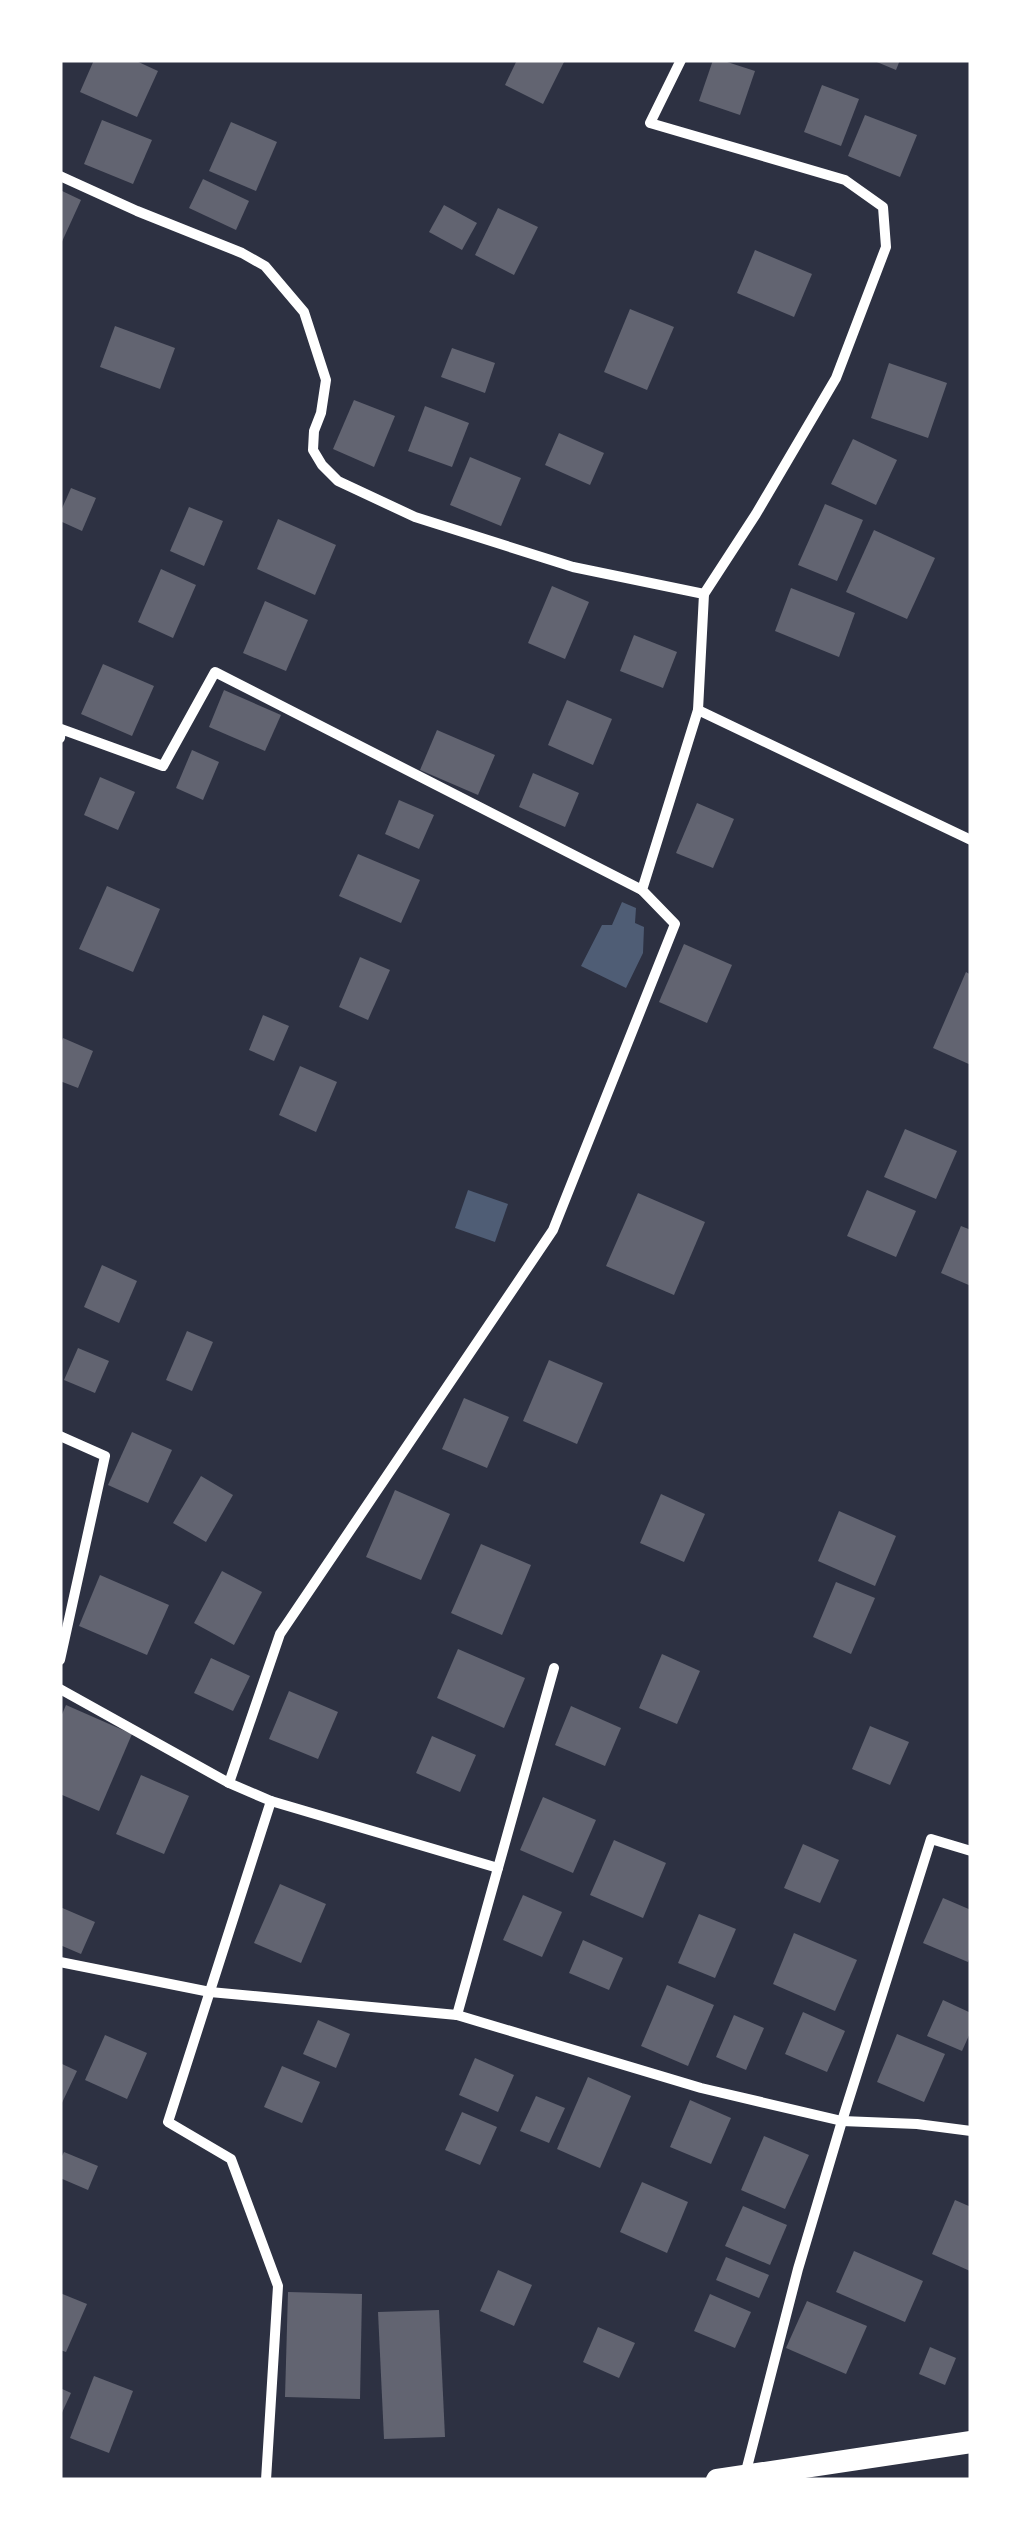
<svg xmlns="http://www.w3.org/2000/svg" width="1031" height="2540" font-family="'Sofia Sans Condensed',sans-serif">
	<style>
		.water { fill: #4f5d75 }
		.building { fill: #626471 }
		.lines { fill: none; stroke-linecap: round; stroke-linejoin: round }
		.minor { stroke: #fff; stroke-width: 10 }
		.trunk { stroke: #fff; stroke-width: 22 }
	</style>
	<rect width="100%" height="100%" fill="#2d3142"/>
	<!-- water -->
	<g class="water">
		<path d="M622,902L636,908L635,923L644,927L643,953L626,988L581,966L602,925H612Z"/>
		<path d="M468,1190L508,1204L495,1242L455,1228Z"/>
	</g>
	<!-- building -->
	<g class="building">
		<path d="M94,60H134L158,71L137,117L80,92Z"/>
		<path d="M517,60H565L543,104L505,85Z"/>
		<path d="M713,60H721L755,71L740,115L699,101Z"/>
		<path d="M872,60H900L896,70Z"/>
		<path d="M822,85L859,99L841,146L804,132Z"/>
		<path d="M865,115L917,135L900,177L848,156Z"/>
		<path d="M102,120L152,140L133,184L84,164Z"/>
		<path d="M231,122L277,142L256,191L209,171Z"/>
		<path d="M203,179L249,201L236,230L189,208Z"/>
		<path d="M60,190L81,200L60,246Z"/>
		<path d="M444,205L477,223L462,250L429,232Z"/>
		<path d="M498,208L538,227L514,275L475,255Z"/>
		<path d="M755,250L812,274L794,317L737,293Z"/>
		<path d="M630,309L674,327L647,390L604,372Z"/>
		<path d="M115,326L175,348L160,389L100,367Z"/>
		<path d="M452,348L495,363L485,393L441,377Z"/>
		<path d="M889,363L947,383L928,438L871,418Z"/>
		<path d="M354,400L395,416L374,467L333,449Z"/>
		<path d="M425,406L469,423L452,467L408,451Z"/>
		<path d="M559,433L604,453L590,485L545,465Z"/>
		<path d="M853,439L897,460L876,505L831,484Z"/>
		<path d="M470,457L521,478L501,526L450,505Z"/>
		<path d="M71,488L96,498L82,531L60,521V513Z"/>
		<path d="M825,504L863,520L837,581L798,565Z"/>
		<path d="M189,507L223,521L204,566L170,551Z"/>
		<path d="M278,519L336,545L315,595L257,569Z"/>
		<path d="M874,530L935,558L907,619L846,592Z"/>
		<path d="M161,569L196,585L173,638L138,622Z"/>
		<path d="M552,586L589,602L565,659L528,643Z"/>
		<path d="M791,588L855,613L839,657L775,631Z"/>
		<path d="M265,601L308,620L286,671L243,653Z"/>
		<path d="M634,635L677,652L663,688L620,671Z"/>
		<path d="M103,664L154,686L132,736L81,714Z"/>
		<path d="M224,690L281,715L265,751L209,727Z"/>
		<path d="M567,700L612,719L593,765L548,745Z"/>
		<path d="M437,730L495,755L478,795L420,770Z"/>
		<path d="M192,750L219,762L203,800L176,788Z"/>
		<path d="M533,773L579,793L565,827L519,807Z"/>
		<path d="M100,777L135,792L118,830L84,815Z"/>
		<path d="M399,800L434,815L419,849L385,834Z"/>
		<path d="M697,803L734,819L713,868L676,853Z"/>
		<path d="M358,854L420,880L401,923L339,896Z"/>
		<path d="M107,886L160,909L133,972L79,949Z"/>
		<path d="M684,944L732,965L707,1023L659,1002Z"/>
		<path d="M360,957L390,970L368,1020L339,1007Z"/>
		<path d="M966,972L971,975V1065L933,1048Z"/>
		<path d="M263,1015L289,1026L274,1061L249,1050Z"/>
		<path d="M63,1038L93,1051L78,1088L60,1081V1046Z"/>
		<path d="M300,1066L337,1082L316,1132L279,1115Z"/>
		<path d="M905,1129L957,1151L936,1199L884,1177Z"/>
		<path d="M867,1190L916,1211L896,1257L847,1236Z"/>
		<path d="M638,1193L705,1222L674,1295L606,1266Z"/>
		<path d="M961,1226L971,1230V1286L941,1273Z"/>
		<path d="M102,1265L137,1281L119,1323L84,1307Z"/>
		<path d="M187,1331L213,1342L192,1391L166,1380Z"/>
		<path d="M78,1348L109,1361L95,1393L64,1380Z"/>
		<path d="M549,1360L603,1383L577,1444L523,1421Z"/>
		<path d="M464,1398L509,1417L487,1468L442,1449Z"/>
		<path d="M132,1432L172,1450L148,1503L108,1485Z"/>
		<path d="M201,1476L233,1495L206,1542L173,1523Z"/>
		<path d="M395,1490L450,1514L421,1580L366,1557Z"/>
		<path d="M661,1494L705,1514L684,1562L640,1543Z"/>
		<path d="M839,1511L896,1536L875,1586L818,1561Z"/>
		<path d="M481,1544L531,1565L502,1635L451,1613Z"/>
		<path d="M222,1571L262,1592L234,1645L194,1623Z"/>
		<path d="M100,1575L169,1605L147,1655L79,1626Z"/>
		<path d="M836,1582L875,1598L851,1654L813,1637Z"/>
		<path d="M458,1649L525,1678L504,1728L437,1698Z"/>
		<path d="M662,1654L700,1671L677,1724L639,1708Z"/>
		<path d="M211,1658L250,1676L233,1711L194,1693Z"/>
		<path d="M289,1691L338,1712L318,1759L269,1739Z"/>
		<path d="M66,1705L132,1734L99,1811L60,1794V1719Z"/>
		<path d="M571,1706L621,1728L605,1766L555,1745Z"/>
		<path d="M870,1726L909,1742L890,1785L852,1769Z"/>
		<path d="M432,1736L476,1755L460,1792L416,1773Z"/>
		<path d="M141,1775L189,1796L164,1854L116,1834Z"/>
		<path d="M543,1797L596,1820L573,1873L520,1850Z"/>
		<path d="M614,1840L666,1863L643,1918L590,1895Z"/>
		<path d="M803,1844L839,1860L820,1903L784,1888Z"/>
		<path d="M280,1884L326,1904L301,1963L254,1943Z"/>
		<path d="M523,1895L562,1912L542,1957L503,1940Z"/>
		<path d="M943,1898L971,1910V1954L968,1962L923,1943Z"/>
		<path d="M60,1907L95,1922L81,1954L60,1945Z"/>
		<path d="M699,1914L736,1929L715,1978L678,1963Z"/>
		<path d="M794,1933L857,1960L835,2011L773,1984Z"/>
		<path d="M583,1940L623,1958L609,1990L569,1973Z"/>
		<path d="M667,1985L714,2005L688,2066L641,2046Z"/>
		<path d="M943,2000L971,2013V2031L962,2051L927,2036Z"/>
		<path d="M803,2012L845,2031L827,2072L785,2054Z"/>
		<path d="M734,2015L764,2028L746,2070L716,2057Z"/>
		<path d="M318,2020L350,2034L336,2068L303,2054Z"/>
		<path d="M897,2034L945,2054L924,2102L877,2082Z"/>
		<path d="M105,2035L147,2053L127,2099L85,2080Z"/>
		<path d="M475,2058L514,2075L498,2112L459,2095Z"/>
		<path d="M60,2063L77,2071L60,2107Z"/>
		<path d="M282,2066L320,2082L302,2123L264,2107Z"/>
		<path d="M588,2077L631,2096L600,2168L557,2149Z"/>
		<path d="M536,2096L565,2108L549,2143L520,2131Z"/>
		<path d="M690,2100L731,2118L711,2164L670,2147Z"/>
		<path d="M462,2112L497,2127L480,2165L445,2150Z"/>
		<path d="M764,2136L809,2155L785,2209L741,2190Z"/>
		<path d="M64,2152L98,2166L88,2190L60,2178V2160Z"/>
		<path d="M642,2182L688,2202L667,2253L620,2232Z"/>
		<path d="M955,2200L971,2207L970,2271L932,2254Z"/>
		<path d="M743,2206L787,2225L770,2265L725,2246Z"/>
		<path d="M854,2251L923,2281L905,2322L836,2292Z"/>
		<path d="M726,2257L769,2275L759,2298L716,2280Z"/>
		<path d="M498,2270L532,2285L514,2326L480,2311Z"/>
		<path d="M288,2292L362,2294L360,2399L285,2397Z"/>
		<path d="M60,2293L87,2304L66,2352L60,2350Z"/>
		<path d="M710,2294L751,2312L735,2348L694,2331Z"/>
		<path d="M807,2301L867,2326L846,2374L786,2348Z"/>
		<path d="M439,2310L445,2437L384,2439L378,2312Z"/>
		<path d="M598,2327L635,2343L619,2378L583,2362Z"/>
		<path d="M930,2347L956,2358L945,2385L919,2374Z"/>
		<path d="M94,2376L133,2391L109,2453L70,2438Z"/>
		<path d="M60,2388L71,2393L60,2417Z"/>
	</g>
	<g class="lines">
		<!-- minor -->
		<g class="minor">
			<path d="M681,60L650,123L845,180L883,207L886,247L836,378L756,514L704,594"/>
			<path d="M60,176L137,211L242,253L265,266L304,312L326,380L321,413L314,431L313,450L322,465L338,481L415,517L573,567L704,594L698,710"/>
			<path d="M60,738L61,729L163,766L215,672L642,890"/>
			<path d="M60,1436L105,1456L60,1660"/>
			<path d="M60,1689L229,1783"/>
			<path d="M271,1801L498,1868L457,2015L701,2088L842,2121L917,2124L971,2131"/>
			<path d="M498,1868L554,1668"/>
			<path d="M60,1962L210,1992L457,2015"/>
			<path d="M745,2475L798,2269L842,2121L931,1839L971,1851"/>
			<path d="M266,2480L278,2286L231,2159L168,2122L271,1801L229,1783L280,1634L553,1230L675,924L642,890L698,710L971,840"/>
		</g>
		<!-- trunk -->
		<path class="trunk" d="M717,2480L971,2442"/>
	</g>
	<!-- border -->
	<rect width="1031" height="2540" fill="none" stroke="#ffffff" stroke-width="125"/>
</svg>
